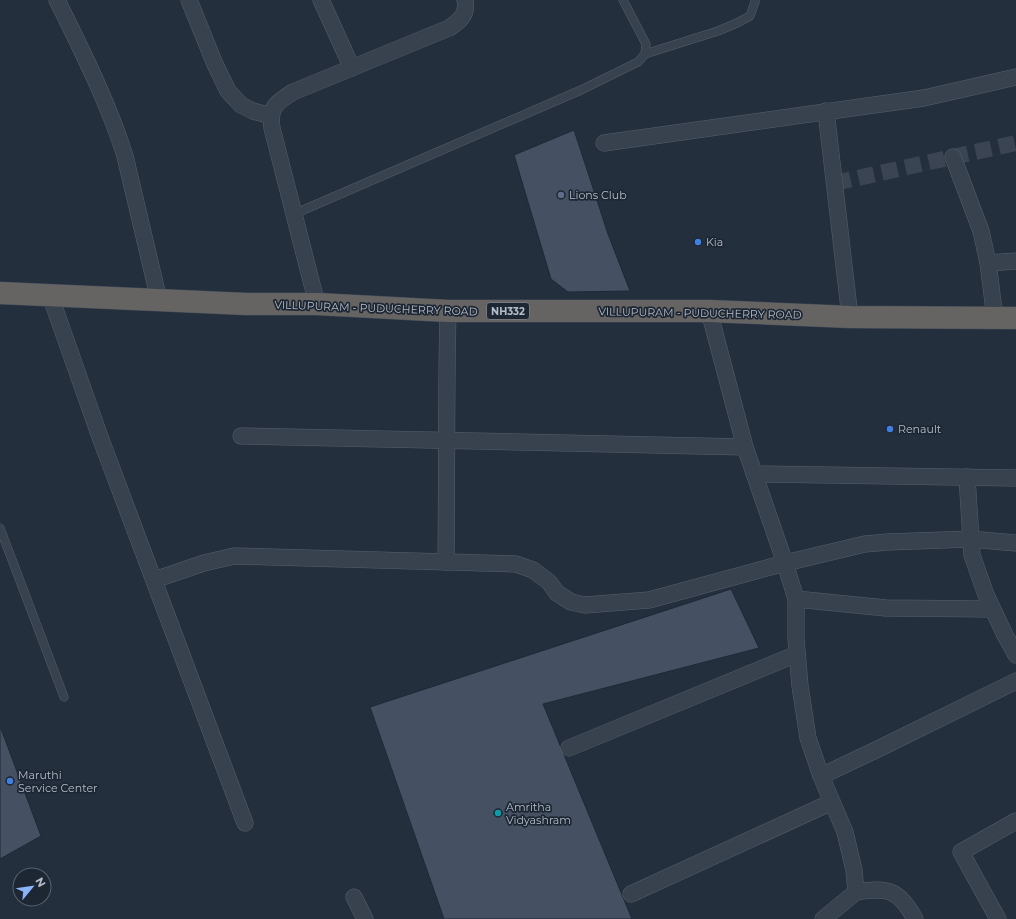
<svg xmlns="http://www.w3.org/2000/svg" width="1016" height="919" font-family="Montserrat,sans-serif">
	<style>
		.building { fill: #455162; stroke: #1f2835 }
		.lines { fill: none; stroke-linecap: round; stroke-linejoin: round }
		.minor-tunnel { stroke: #3a4453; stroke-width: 16; stroke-dasharray: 16 8; stroke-linecap: butt }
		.service-casing { stroke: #565f6c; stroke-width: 9 }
		.minor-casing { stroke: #565f6c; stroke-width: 17 }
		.trunk-casing { stroke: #434c59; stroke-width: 23 }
		.service { stroke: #38414e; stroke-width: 8 }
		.minor { stroke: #38414e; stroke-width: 16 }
		.trunk { stroke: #656462; stroke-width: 22 }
		.service-dot { fill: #5c6f8a; stroke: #1d2633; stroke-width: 1.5 }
		.shop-dot { fill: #3f7fe0; stroke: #1d2633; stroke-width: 1.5 }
		.culture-dot { fill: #0f9aa8; stroke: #1d2633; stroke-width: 1.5 }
		.labels { text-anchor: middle; stroke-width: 3.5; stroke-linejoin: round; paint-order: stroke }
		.shield { fill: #1d2633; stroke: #878f9c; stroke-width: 1 }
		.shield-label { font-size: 10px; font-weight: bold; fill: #b4bcc9 }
		.poi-label { font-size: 11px; fill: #b4bcc9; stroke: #1d2633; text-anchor: start }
		.street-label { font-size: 11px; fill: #b4bcc9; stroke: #1d2633 }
	</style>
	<rect width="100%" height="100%" fill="#242f3e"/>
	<!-- building -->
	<g class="building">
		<path d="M574,130L608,234L630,291L568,292L551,279L514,155Z"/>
		<path d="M731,589L759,648L543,704L632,919H444L370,707Z"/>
		<path d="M0,726L41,836L0,859Z"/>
	</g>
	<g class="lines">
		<!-- minor-tunnel -->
		<path class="minor-tunnel" d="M835,183L1016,143"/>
		<!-- service casing -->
		<g class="service-casing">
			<g id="service">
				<path d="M645,54L718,31L737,23L750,16L755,2V0"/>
				<path d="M294,214L581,90L638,62L645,54L646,44L623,0"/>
				<path d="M0,528L64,697"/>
			</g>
		</g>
		<!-- minor casing -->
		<g class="minor-casing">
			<g id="minor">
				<path d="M57,0C82,51 108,102 125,156L159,300"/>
				<path d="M189,0L214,62L228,91L241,105L253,111L271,116"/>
				<path d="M321,0L352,68"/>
				<path d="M826,111L850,317"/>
				<path d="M604,143L924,98L1016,77"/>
				<path d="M953,157L981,231L988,263L995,318"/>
				<path d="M988,263L1016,261"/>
				<path d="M50,295L100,437L245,823"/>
				<path d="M317,304L272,128C269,107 276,103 293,92L449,28C460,21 468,14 465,0"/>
				<path d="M709,311L745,447L785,563L796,599V639L800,686L808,738L821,776L845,832L854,870L856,892L823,919"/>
				<path d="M241,436L745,447"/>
				<path d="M754,474L1016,478"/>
				<path d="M967,477L972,555L986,595L1005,635L1016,655"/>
				<path d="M446,562C447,479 446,395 448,311"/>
				<path d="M154,580L204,563L234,556L516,564L533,570L549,582L557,593L571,602L585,605L649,600L785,563L865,544L888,542L970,539L1016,543"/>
				<path d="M796,599L886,608L992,609"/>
				<path d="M569,748L797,654"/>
				<path d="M821,776L878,749L1016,681"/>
				<path d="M856,892C887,887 899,889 915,919"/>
				<path d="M631,894L832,802"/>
				<path d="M354,897L365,919"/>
				<path d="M998,919L961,852L1016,821"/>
			</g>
		</g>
		<!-- trunk casing -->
		<g class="trunk-casing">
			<path id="trunk" d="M0,293L246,304H317L448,311H709L850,317L1016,318"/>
		</g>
		<!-- service -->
		<use href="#service" class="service"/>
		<!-- minor -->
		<use href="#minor" class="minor"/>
		<!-- trunk -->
		<use href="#trunk" class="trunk"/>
	</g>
	<!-- markers -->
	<circle class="service-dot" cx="561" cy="195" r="4"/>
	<g class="shop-dot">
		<circle cx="698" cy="242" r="4"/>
		<circle cx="890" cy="429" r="4"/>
		<circle cx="10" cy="781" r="4"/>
	</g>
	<circle class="culture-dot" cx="498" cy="813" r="4"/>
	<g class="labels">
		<!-- shield labels -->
		<rect class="shield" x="487" y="303" width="42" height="16" rx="3"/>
		<g class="shield-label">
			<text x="508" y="315">NH332</text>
		</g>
		<!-- poi labels -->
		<g class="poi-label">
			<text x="569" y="199">Lions Club</text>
			<text x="706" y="246">Kia</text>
			<text x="898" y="433">Renault</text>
			<text x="18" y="779">Maruthi<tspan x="18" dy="13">Service Center</tspan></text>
			<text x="506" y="811">Amritha<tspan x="506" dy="13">Vidyashram</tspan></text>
		</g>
		<!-- street labels -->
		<g class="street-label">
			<text transform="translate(376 308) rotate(2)" y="4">VILLUPURAM - PUDUCHERRY ROAD</text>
			<text transform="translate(700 313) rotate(1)" y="4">VILLUPURAM - PUDUCHERRY ROAD</text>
		</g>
	</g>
	<!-- north arrow -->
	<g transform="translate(32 887) rotate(61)"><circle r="19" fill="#1d2633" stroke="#59626f"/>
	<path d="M0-3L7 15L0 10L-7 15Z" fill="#8ab4f8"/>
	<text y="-6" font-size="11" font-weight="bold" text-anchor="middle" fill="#b4bcc9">N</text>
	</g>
</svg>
